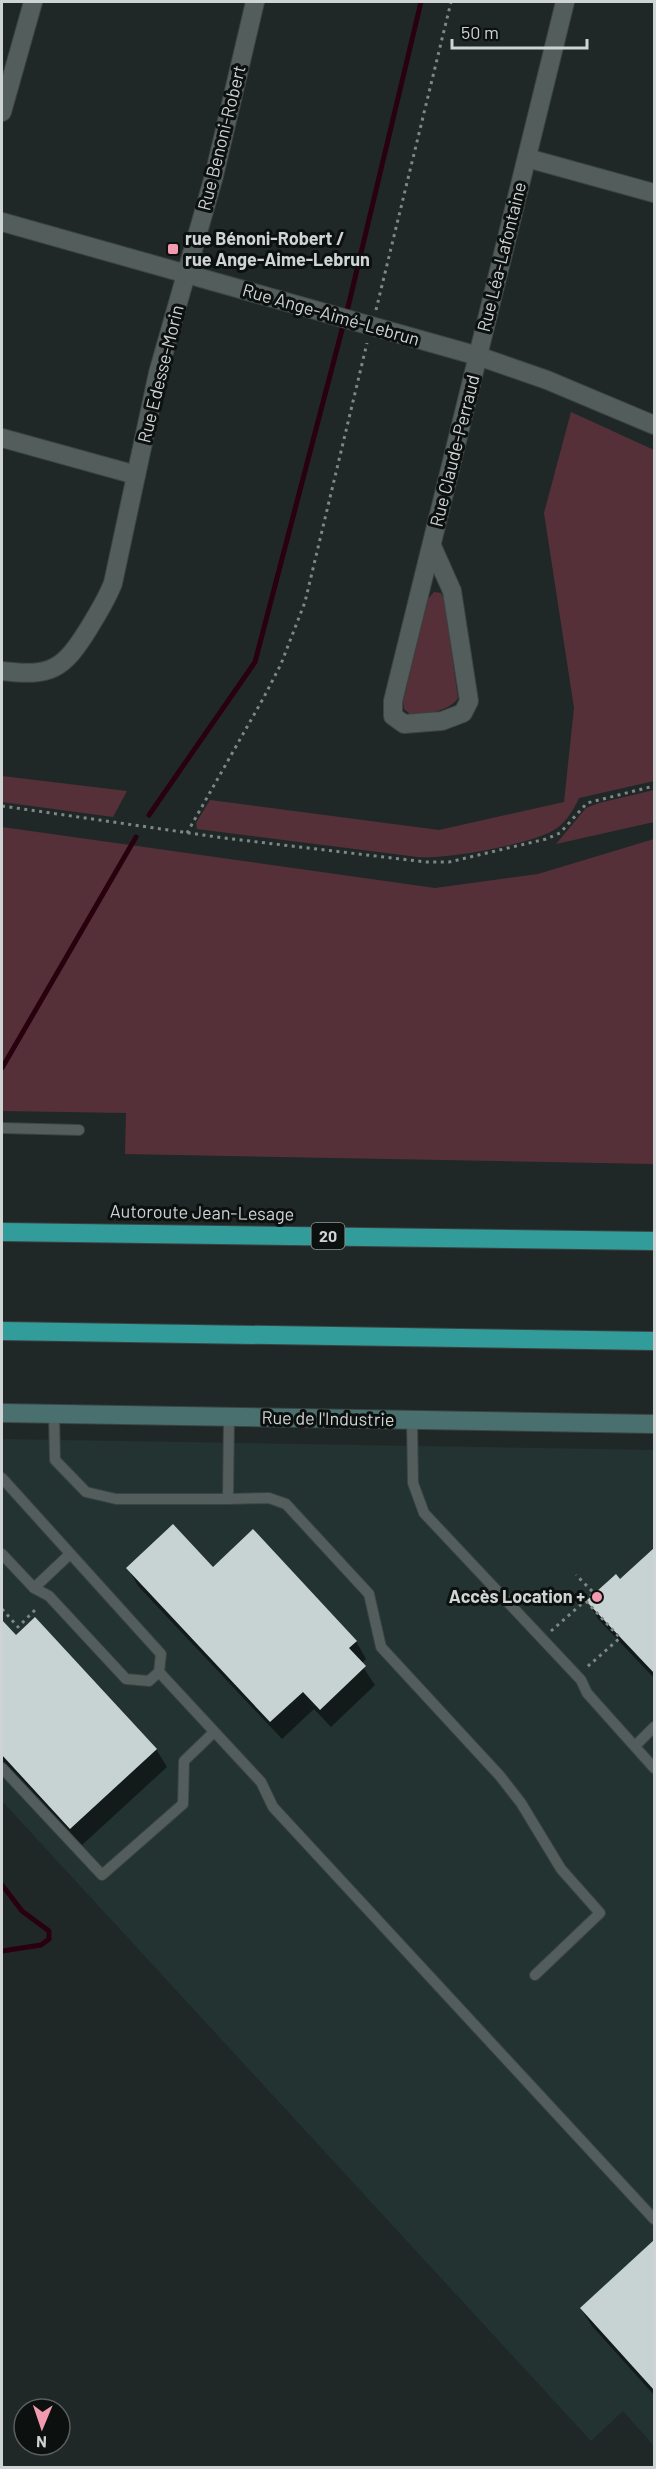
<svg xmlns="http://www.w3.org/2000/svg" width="656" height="2469" font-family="Barlow,sans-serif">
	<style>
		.built { fill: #223332 }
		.green { fill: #563039 }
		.shadow { fill: #0007 }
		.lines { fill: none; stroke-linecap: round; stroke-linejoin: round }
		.stream { stroke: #29010e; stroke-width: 5 }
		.building { fill: #c7d2d2 }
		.lane-casing { stroke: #3b4343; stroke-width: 12 }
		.street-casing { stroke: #3b4343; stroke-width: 20 }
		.secondary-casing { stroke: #3b4343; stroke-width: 20 }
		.highway-casing { stroke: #3b4343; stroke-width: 20 }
		.path { stroke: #7f8686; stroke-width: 3; stroke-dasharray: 3 4.5; stroke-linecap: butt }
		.lane { stroke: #535d5c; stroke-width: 10 }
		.street { stroke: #535d5c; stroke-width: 18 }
		.secondary { stroke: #49706f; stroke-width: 18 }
		.highway { stroke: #329c9a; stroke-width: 18 }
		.poi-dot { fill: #f29aaf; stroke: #0c100f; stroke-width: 2 }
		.labels { text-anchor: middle; stroke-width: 6; stroke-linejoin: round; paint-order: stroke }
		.shield { fill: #0c100f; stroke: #949898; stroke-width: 1.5 }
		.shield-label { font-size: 16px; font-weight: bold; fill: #ced3d3 }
		.street-label { font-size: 18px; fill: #ced3d3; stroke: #0c100f }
		.poi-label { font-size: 18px; font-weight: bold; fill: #ced3d3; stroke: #0c100f; text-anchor: start }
	</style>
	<rect width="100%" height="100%" fill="#1f2827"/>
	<!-- built -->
	<path class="built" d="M2,1439L654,1450V2446L623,2411L591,2441L2,1801Z"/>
	<!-- green -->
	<g class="green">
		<path d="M571,412L654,450V781L579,798C574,809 567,821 557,828C535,844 445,860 418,857L197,829L196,823L210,800L439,830L564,802L574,708L544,513Z"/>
		<path d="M434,592L441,593L444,599L458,698C450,711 424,715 410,714L404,709L403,702L428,599Z"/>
		<path d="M2,776L127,791L113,817L2,802Z"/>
		<path d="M654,790V822L556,844L586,808L599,803Z"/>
		<path d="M2,827L435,888L538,874L654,839V1164L125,1154L126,1113L2,1111Z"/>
	</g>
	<!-- shadow -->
	<g class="shadow">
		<path d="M654,1550V1678L598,1619L588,1601L620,1581Z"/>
		<path d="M128,1568L213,1569L356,1641L366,1659L361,1664L375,1685L331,1727L314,1709L282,1739L138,1586Z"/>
		<path d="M2,1622L16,1637L156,1749L167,1767L81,1846L2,1760Z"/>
		<path d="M654,2242V2395L592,2326L581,2309Z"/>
	</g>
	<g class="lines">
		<!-- stream -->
		<g class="stream">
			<path d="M149,815L255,662L349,303L421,2"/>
			<path d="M2,1068L136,837"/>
			<path d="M2,1885L22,1911L49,1931V1939L41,1945L2,1951"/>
		</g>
	</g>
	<!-- building -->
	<g class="building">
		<path d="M173,1524L213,1567L253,1529L357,1641L349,1648L366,1666L320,1710L303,1692L270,1722L126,1568Z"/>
		<path d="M654,1548V1673L586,1601L616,1574L620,1579Z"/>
		<path d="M35,1617L157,1749L70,1829L2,1755V1620L16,1635Z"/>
		<path d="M654,2240V2390L580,2308Z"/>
	</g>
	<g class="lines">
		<!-- lane casing -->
		<g class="lane-casing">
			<g id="lane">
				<path d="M2,1128L79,1130"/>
				<path d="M54,1414L55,1460L86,1492L116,1499H228L229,1417"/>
				<path d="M412,1420L413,1483L424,1513L581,1680L587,1693L654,1768"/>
				<path d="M2,1478L161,1654L159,1672L149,1681L126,1679L49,1596L34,1588L2,1554"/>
				<path d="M228,1499L269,1498L286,1504L369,1594L381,1647L500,1776L521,1803L561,1869L600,1913L535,1975"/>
				<path d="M34,1588L70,1554"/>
				<path d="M159,1672L261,1782L273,1807L654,2219"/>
				<path d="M635,1746L654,1727"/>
				<path d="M2,1768L102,1875L183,1804L184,1761L214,1732"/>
			</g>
		</g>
		<!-- street casing -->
		<g class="street-casing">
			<g id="street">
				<path d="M2,112L33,2"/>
				<path d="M527,158L654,193"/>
				<path d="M2,222L478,356L547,380L654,425"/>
				<path d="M2,438L136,475"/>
				<path d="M432,546L452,591L469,701L463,713L442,721L404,724L393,716V701L565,2"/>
				<path d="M2,671C51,677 63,670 89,628C98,613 107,599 113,583L158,373L214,176L255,2"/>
			</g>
		</g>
		<!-- secondary casing -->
		<g class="secondary-casing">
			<path id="secondary" d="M2,1413L654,1424"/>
		</g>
		<!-- highway casing -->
		<g class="highway-casing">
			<g id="highway">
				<path d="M2,1232L654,1241"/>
				<path d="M2,1331L654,1341"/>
			</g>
		</g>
		<!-- path -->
		<g class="path">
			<path d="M376,310L451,2"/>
			<path d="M2,806L224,838L426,862H449L546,839L560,833L587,803L654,786"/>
			<path d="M187,833L264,697L281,664L305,602L367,343"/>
			<path d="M586,1601L620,1638L587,1667"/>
			<path d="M2,1609L18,1627L38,1607"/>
			<path d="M551,1631L594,1593L576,1575"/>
		</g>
		<!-- lane -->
		<use href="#lane" class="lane"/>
		<!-- street -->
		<use href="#street" class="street"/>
		<!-- secondary -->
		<use href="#secondary" class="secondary"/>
		<!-- highway -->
		<use href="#highway" class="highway"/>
	</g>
	<!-- markers -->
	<g class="poi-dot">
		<rect x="167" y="243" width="12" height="12" rx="3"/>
		<circle cx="597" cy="1597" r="6"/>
	</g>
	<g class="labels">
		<!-- shield labels -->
		<rect class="shield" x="311.5" y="1223" width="33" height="26" rx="4.5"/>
		<g class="shield-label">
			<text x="328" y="1242">20</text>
		</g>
		<!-- street labels -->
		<g class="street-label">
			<text transform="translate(222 138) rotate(-76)" y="6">Rue Benoni-Robert</text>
			<text transform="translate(502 257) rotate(-76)" y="6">Rue Léa-Lafontaine</text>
			<text transform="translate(331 315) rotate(16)" y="6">Rue Ange-Aimé-Lebrun</text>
			<text transform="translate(161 374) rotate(-76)" y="6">Rue Edesse-Morin</text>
			<text transform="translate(455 451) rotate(-76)" y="6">Rue Claude-Perraud</text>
			<text transform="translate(202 1213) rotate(1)" y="6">Autoroute Jean-Lesage</text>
			<text transform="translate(328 1419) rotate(1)" y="6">Rue de l'Industrie</text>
		</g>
		<!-- poi labels -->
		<g class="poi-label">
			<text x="185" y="245">rue Bénoni-Robert /<tspan x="185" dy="21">rue Ange-Aime-Lebrun</tspan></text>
			<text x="585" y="1603" text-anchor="end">Accès Location +</text>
		</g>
	</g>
	<!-- border -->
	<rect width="656" height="2469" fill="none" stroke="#ced3d3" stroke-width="6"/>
	<!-- north arrow -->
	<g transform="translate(42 2427) rotate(182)"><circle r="28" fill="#0c100f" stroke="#5a5e5d" stroke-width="1.5"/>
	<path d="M0-4.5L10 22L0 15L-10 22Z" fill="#f29aaf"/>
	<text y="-9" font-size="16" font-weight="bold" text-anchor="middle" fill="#ced3d3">N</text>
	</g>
	<!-- scale -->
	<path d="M452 39v9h135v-9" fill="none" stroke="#ced3d3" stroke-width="3"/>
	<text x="461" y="39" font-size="18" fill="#ced3d3" stroke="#0c100f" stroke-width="4.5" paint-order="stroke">50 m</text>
</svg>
